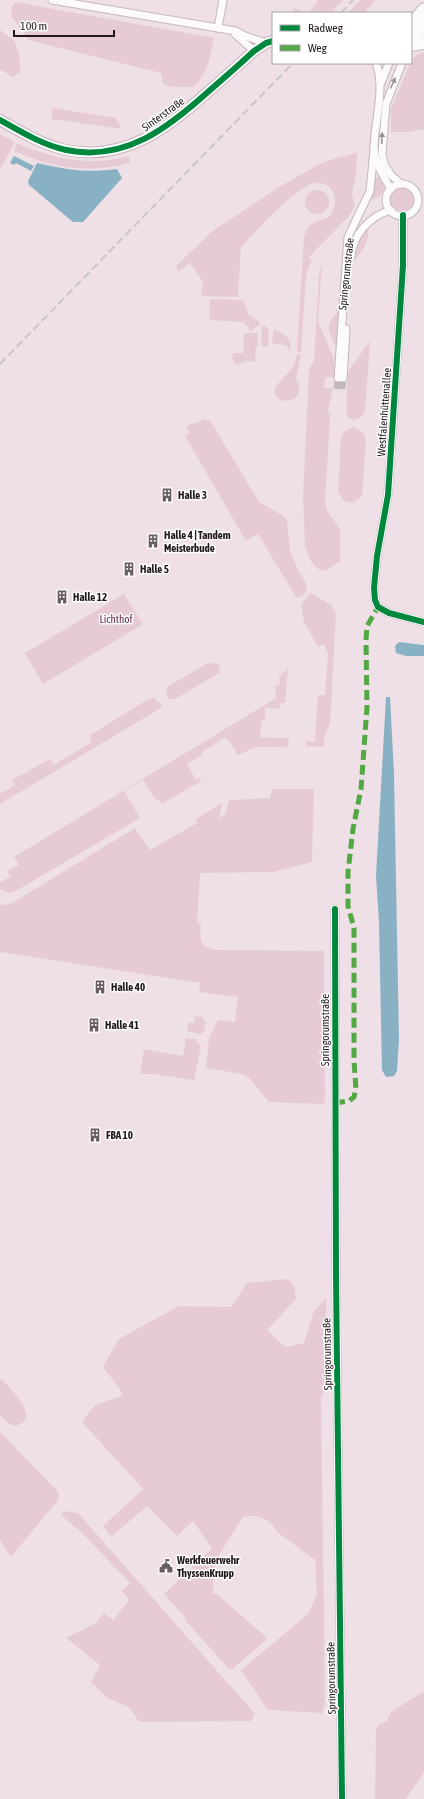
<svg xmlns="http://www.w3.org/2000/svg" width="424" height="1799" font-family="'Asap Condensed',sans-serif">
	<style>
		.green { fill: #e6cbd7 }
		.water { fill: #88b2c4 }
		.lines { fill: none; stroke-linecap: round; stroke-linejoin: round }
		.street-tunnel { stroke: #c5b8bd; stroke-width: 7; stroke-dasharray: 7 3.5; stroke-linecap: butt }
		.street-casing { stroke: #c3b8bd; stroke-width: 9 }
		.secondary-casing { stroke: #c3b8bd; stroke-width: 12 }
		.highway-casing { stroke: #c3b8bd; stroke-width: 15 }
		.street { stroke: #fcfafb; stroke-width: 7 }
		.secondary { stroke: #fcfafb; stroke-width: 10 }
		.highway { stroke: #fcfafb; stroke-width: 13 }
		.rail { stroke: #c9c6c7; stroke-width: 2; stroke-dasharray: 8 4; stroke-linecap: butt }
		.quiet { stroke: #52a943; stroke-width: 5; stroke-dasharray: 10 5; stroke-linecap: butt }
		.cycleway-casing { stroke: #fff; stroke-width: 8 }
		.cycleway { stroke: #00873e; stroke-width: 6 }
		.oneway { fill: #999496 }
		.labels { text-anchor: middle; stroke-width: 3; stroke-linejoin: round; paint-order: stroke }
		.street-label { font-size: 11px; fill: #20171b; stroke: #fff }
		.poi-label { font-size: 11px; font-weight: bold; fill: #20171b; stroke: #fff; text-anchor: start }
		.park-label { font-size: 11px; fill: #611f44; stroke: #fff }
	</style>
	<rect width="100%" height="100%" fill="#eee0e6"/>
	<!-- green -->
	<g class="green">
		<path d="M318,0H343L331,13H294L293,8L309,13Z"/>
		<path d="M360,0H375L364,13H348Z"/>
		<path d="M15,2L214,38C210,56 208,73 194,87H172L163,84L161,73L28,40L11,16L12,7Z"/>
		<path d="M0,30L14,40L19,54L20,72L13,77L0,69Z"/>
		<path d="M424,52V129L408,132H391V109L407,70L411,61L416,55Z"/>
		<path d="M52,108L116,118L122,129L52,119Z"/>
		<path d="M0,134L15,142L1,168L0,167Z"/>
		<path d="M17,143C53,159 91,167 129,156L130,163C89,174 52,168 14,151Z"/>
		<path d="M357,153L356,175L352,193L355,206L348,217L308,258L312,260L306,275L301,352L297,351L304,238C308,221 316,223 329,217C343,201 331,175 309,185C288,196 257,229 241,247L238,297L201,296L203,282L190,263L178,272L176,266L214,230L279,187L318,165L333,159Z"/>
		<path d="M381,177L384,185C384,194 379,200 370,199L373,178Z"/>
		<circle cx="402" cy="199" r="12"/>
		<circle cx="317" cy="202" r="12"/>
		<path d="M368,227C370,241 363,250 355,260V244Z"/>
		<path d="M322,264L318,321L334,359L335,377H325L324,388H333L328,411L330,415L325,502L327,511L340,529V561L326,571L318,569L310,560L305,545L303,498L309,369L314,361L319,274Z"/>
		<path d="M210,299L243,300L249,315L261,323L251,331H249V326L245,325V322L209,320Z"/>
		<path d="M339,311L337,347H336C328,330 324,325 339,311Z"/>
		<path d="M264,325L269,330L268,347L261,346L262,327Z"/>
		<path d="M274,329C284,334 293,338 290,351L286,345L272,344Z"/>
		<path d="M258,332V347H256L255,362L246,361L237,365L232,359L233,353H243L244,333H255Z"/>
		<path d="M370,341L365,412L360,418L353,420L347,417V375L349,370Z"/>
		<path d="M297,355H301L296,379C311,405 270,408 275,387L293,367Z"/>
		<path d="M203,420H209L211,422L259,502L282,515L287,521L290,550L298,570L305,581L307,590L302,597H296L258,534L246,541L185,436L190,432L186,426Z"/>
		<path d="M353,427L363,432L366,439L362,495L359,499L353,503L344,501L338,492L341,437L344,432Z"/>
		<path d="M311,593L331,605L336,614L330,723L324,739V746L323,747L306,746V741L315,742L318,695H325L328,654L324,644L318,647L304,622L301,605Z"/>
		<path d="M124,594L143,624L43,684L25,653Z"/>
		<path d="M214,663L219,665L220,669L219,673L175,699H169L166,695L167,687L206,664Z"/>
		<path d="M288,668L285,703H281L279,709L265,708V720H262L260,737L289,738L288,745L286,747H256L238,755L226,737L202,752L203,754L187,764L196,780L201,777L200,782L163,803L155,799L143,780L124,791L140,818L14,892L9,893L0,889V883L11,876L7,871L19,865L14,857L276,698L275,687L280,684L279,677Z"/>
		<path d="M153,698L162,705L161,708L0,804V794L15,785L12,780L50,759L54,765L92,742L89,736L145,701Z"/>
		<path d="M272,789H314L312,862L273,872L200,873L197,923H201C200,939 198,947 216,950L324,951L325,1102L323,1104L269,1102L249,1078L242,1074L206,1068L209,1038L218,1020L235,1022L238,997L199,992L200,983L0,952V904L5,905L12,903L135,828L150,850L197,823L196,819L222,803L219,818L225,815L229,800L270,798Z"/>
		<path d="M195,1016L202,1017L206,1022L204,1032L199,1034L187,1031L188,1023H194Z"/>
		<path d="M186,1038L195,1039L201,1046L194,1080L153,1074H140L144,1049L183,1056Z"/>
		<path d="M288,1279L294,1286L296,1299L267,1330L285,1347L304,1343L313,1313L326,1298L327,1385L321,1397L325,1703L322,1713L268,1710L241,1670L308,1614L317,1595L315,1560L277,1532C270,1518 258,1514 243,1517L219,1555L213,1574V1594H217L266,1637L265,1641L232,1669L228,1668L185,1620L186,1618L164,1594L212,1548L193,1521L177,1536L147,1506L111,1537L103,1526L143,1489L82,1422L95,1405L122,1396L121,1391L103,1367L119,1339L179,1306L231,1307L247,1283Z"/>
		<path d="M2,1379C10,1389 23,1400 26,1413C28,1421 19,1427 12,1425C7,1423 3,1418 0,1414V1380Z"/>
		<path d="M0,1432L59,1493L58,1500L11,1557L0,1540Z"/>
		<path d="M64,1511L78,1513L255,1714L251,1721L139,1722L130,1708L108,1698L91,1682L100,1665L66,1638L96,1623L104,1613L113,1620L129,1600L122,1591L130,1583L82,1533L61,1515Z"/>
		<path d="M424,1691V1772L406,1799H375L376,1730L378,1725L387,1721L391,1712Z"/>
	</g>
	<!-- water -->
	<g class="water">
		<path d="M14,156L34,166L31,171L16,163L14,165L10,163Z"/>
		<path d="M37,163C69,170 84,173 117,169L122,178L83,222H73L29,185L28,181Z"/>
		<path d="M399,642L424,645V656H406L396,653L395,646Z"/>
		<path d="M386,697H390L394,774L399,1040L397,1071L394,1076L386,1077L382,1070L379,922L376,876Z"/>
	</g>
	<g class="lines">
		<!-- street-tunnel -->
		<g class="street-tunnel">
			<path d="M337,389L338,378"/>
			<path d="M342,389L343,378"/>
		</g>
		<!-- street casing -->
		<g class="street-casing">
			<g id="street">
				<path d="M52,0L236,31L245,36L266,43"/>
				<path d="M218,28L223,0"/>
				<path d="M235,34L254,51"/>
				<path d="M376,63C386,88 374,123 374,149C375,164 384,177 391,189"/>
				<path d="M381,83L389,63"/>
				<path d="M401,184L391,175L384,164L382,153L386,104L402,63"/>
				<circle cx="402" cy="200" r="16"/>
				<path d="M403,215V265L388,495L377,556L374,588L375,600L378,607L389,613L424,622"/>
				<path d="M351,257C352,235 370,216 391,210"/>
				<path d="M338,378L348,237L370,191L374,150"/>
				<path d="M343,378L346,329"/>
				<path d="M335,909L336,1275L342,1799"/>
			</g>
		</g>
		<!-- secondary casing -->
		<g class="secondary-casing">
			<g id="secondary">
				<path d="M411,46L424,44"/>
				<path d="M0,120C21,132 43,145 66,150C125,162 168,128 209,91C224,78 239,65 254,51L266,43L273,41"/>
			</g>
		</g>
		<!-- highway casing -->
		<g class="highway-casing">
			<g id="highway">
				<path d="M411,26L424,10"/>
				<path d="M411,44L424,27"/>
			</g>
		</g>
		<!-- street -->
		<use href="#street" class="street"/>
		<!-- secondary -->
		<use href="#secondary" class="secondary"/>
		<!-- highway -->
		<use href="#highway" class="highway"/>
		<!-- rail -->
		<g class="rail">
			<path d="M341,13L353,0"/>
			<path d="M0,364L293,63"/>
		</g>
		<!-- quiet -->
		<path class="quiet" d="M335,1103L349,1101L354,1097L356,1089L354,1061V928L348,906V872L353,829L361,789L367,707L366,640L367,626L378,607"/>
		<!-- cycleway casing -->
		<g class="cycleway-casing">
			<g id="cycleway">
				<path d="M0,120C21,132 43,145 66,150C125,162 168,128 209,91C224,78 239,65 254,51L266,43L273,41"/>
				<path d="M403,215V265L388,495L377,556L374,588L375,600L378,607L389,613L424,622"/>
				<path d="M335,909L336,1275L342,1799"/>
			</g>
		</g>
		<!-- cycleway -->
		<use href="#cycleway" class="cycleway"/>
	</g>
	<!-- one-way arrows -->
	<defs><path id="oneway-solid" d="M-6-.8H1V-3.2L6.5 0L1 3.2V.8H-6Z"/></defs>
	<g class="oneway">
		<use href="#oneway-solid" transform="translate(393 83) rotate(-66)"/>
		<use href="#oneway-solid" transform="translate(382 138) rotate(-88)"/>
	</g>
	<!-- icons -->
	<defs>
		<g id="building-bare" transform="scale(1.08)"><path d="M-4-6H4V6H1V3H-1V6H-4ZM-2.5-4.3h1.7v1.8h-1.7ZM.8-4.3h1.7v1.8H.8ZM-2.5-1h1.7V.8h-1.7ZM.8-1h1.7V.8H.8Z" fill="#685d62" stroke="#fff" stroke-width="2.5" paint-order="stroke"/></g>
		<g id="civic-bare" transform="scale(1.08)"><path d="M-.6-6.5H3V-4.5H.6V-3L4-1V1h2V6H-6V1h2V-1L-.6-3ZM-1.2 2.5V6h2.4V2.5Z" fill="#685d62" stroke="#fff" stroke-width="2.5" paint-order="stroke"/></g>
	</defs>
	<g fill-rule="evenodd">
		<use href="#building-bare" x="167" y="495"/>
		<use href="#building-bare" x="153" y="541"/>
		<use href="#building-bare" x="129" y="569"/>
		<use href="#building-bare" x="62" y="597"/>
		<use href="#building-bare" x="100" y="987"/>
		<use href="#building-bare" x="94" y="1025"/>
		<use href="#building-bare" x="95" y="1135"/>
		<use href="#civic-bare" x="166" y="1566"/>
	</g>
	<g class="labels">
		<!-- street labels -->
		<g class="street-label">
			<text transform="translate(163 114) rotate(-36)" y="4">Sinterstraße</text>
			<text transform="translate(346 274) rotate(-84)" y="4">Springorumstraße</text>
			<text transform="translate(384 412) rotate(-86)" y="4">Westfalenhüttenallee</text>
			<text transform="translate(325 1030) rotate(-90)" y="4">Springorumstraße</text>
			<text transform="translate(327 1354) rotate(-91)" y="4">Springorumstraße</text>
			<text transform="translate(331 1678) rotate(-91)" y="4">Springorumstraße</text>
		</g>
		<!-- poi labels -->
		<g class="poi-label">
			<text x="178" y="499">Halle 3</text>
			<text x="164" y="539">Halle 4 | Tandem<tspan x="164" dy="13">Meisterbude</tspan></text>
			<text x="140" y="573">Halle 5</text>
			<text x="73" y="601">Halle 12</text>
			<text x="111" y="991">Halle 40</text>
			<text x="105" y="1029">Halle 41</text>
			<text x="106" y="1139">FBA 10</text>
			<text x="177" y="1564">Werkfeuerwehr<tspan x="177" dy="13">ThyssenKrupp</tspan></text>
		</g>
		<!-- park labels -->
		<g class="park-label">
			<text x="116" y="623">Lichthof</text>
		</g>
	</g>
	<!-- legend -->
	<rect x="272" y="12" width="140" height="52" fill="#ffffff" stroke="#a6a2a4"/>
	<rect x="280" y="25" width="20" height="6" fill="#00873e" stroke="#a6a2a4"/>
	<text x="308" y="32" font-size="12" fill="#20171b">Radweg</text>
	<rect x="280" y="45" width="20" height="6" fill="#52a943" stroke="#a6a2a4"/>
	<text x="308" y="52" font-size="12" fill="#20171b">Weg</text>
	<!-- scale -->
	<path d="M14 30v6h100v-6" fill="none" stroke="#20171b" stroke-width="2"/>
	<text x="20" y="30" font-size="12" fill="#20171b" stroke="#ffffff" stroke-width="3" paint-order="stroke">100 m</text>
</svg>
